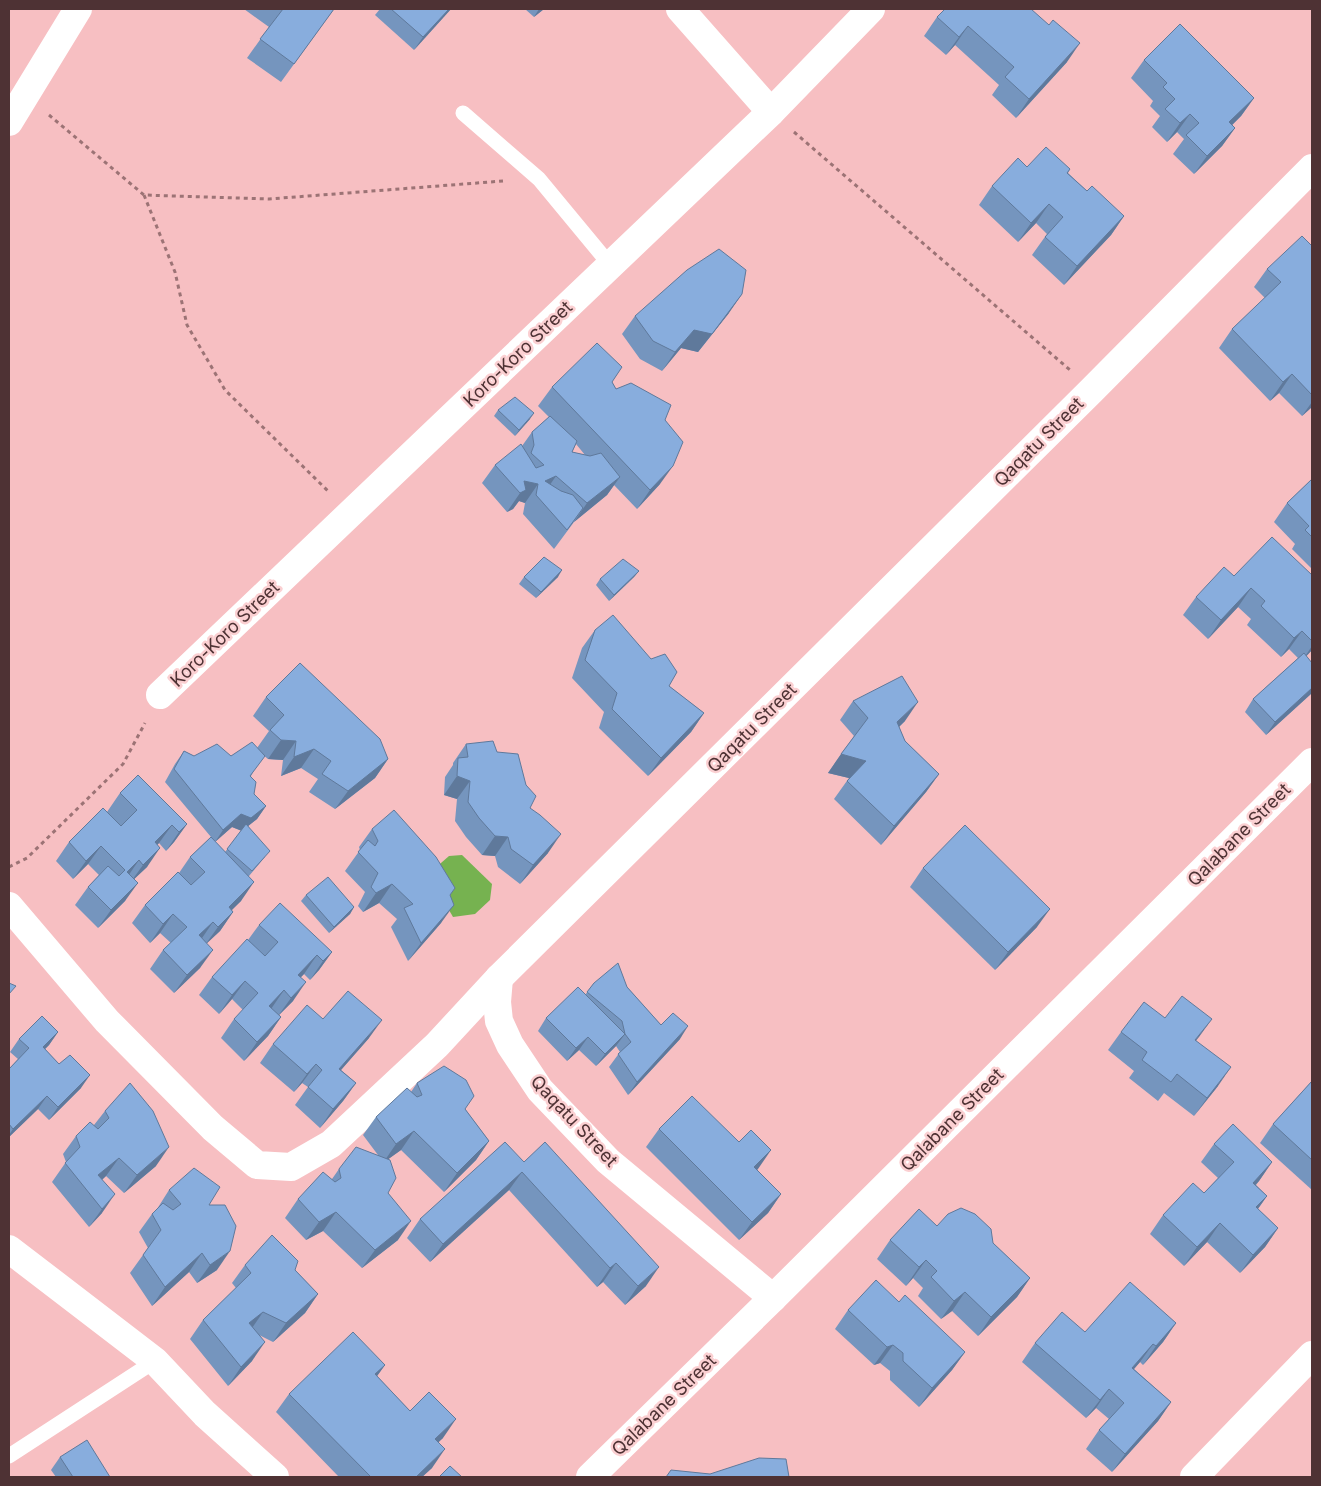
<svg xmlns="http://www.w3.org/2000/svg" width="1321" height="1486" font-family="Inter,sans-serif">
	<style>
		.water { fill: #76b250 }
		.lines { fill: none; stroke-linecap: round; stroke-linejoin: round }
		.path { stroke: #9c7375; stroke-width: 3; stroke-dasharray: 4 4; stroke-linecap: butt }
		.service { stroke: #fff; stroke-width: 15 }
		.minor { stroke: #fff; stroke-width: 28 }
		.wall { fill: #7595be; fill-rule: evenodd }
		.shaded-wall { fill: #5f799b }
		.building { fill: #88addd; stroke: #5f799b }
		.labels { text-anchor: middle; stroke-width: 5; stroke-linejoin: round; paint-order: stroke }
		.street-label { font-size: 18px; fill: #4e3234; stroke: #fbd0d2 }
	</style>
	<rect width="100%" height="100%" fill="#f7bfc2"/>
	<!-- water -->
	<path class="water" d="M462,855L492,884L490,900L475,914L453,917L441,896L433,870L449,856Z"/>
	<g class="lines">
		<!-- path -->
		<g class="path">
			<path d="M49,115L144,195L269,199L503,181"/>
			<path d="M794,132L1070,370"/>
			<path d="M144,195L175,272L187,325L225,390L328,491"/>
			<path d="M9,867L27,858L123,764L145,723"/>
		</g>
		<!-- service -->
		<g class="service">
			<path d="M463,113L539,179L611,266"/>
			<path d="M9,1456L155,1361"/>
		</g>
		<!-- minor -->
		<g class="minor">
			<path d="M680,9L771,112"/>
			<path d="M9,122L78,9"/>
			<path d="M160,695L771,112L871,9"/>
			<path d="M9,906L107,1021L213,1128L257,1165L291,1167L331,1144L437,1045L499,978L1092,390L1312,168"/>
			<path d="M499,978L497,1002L499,1021L510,1045L540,1090L608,1161L773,1298"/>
			<path d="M9,1249L155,1361L205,1414L275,1477"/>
			<path d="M590,1477L773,1298L1312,762"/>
			<path d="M1194,1477L1312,1355"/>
		</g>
	</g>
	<!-- wall -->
	<g class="wall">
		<path d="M244,9H334L281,82L247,58L269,27Z"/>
		<path d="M380,9H451L414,50L375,15Z"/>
		<path d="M525,9H544L534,17Z"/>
		<path d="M945,9L1067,62L1016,118L992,95L999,85L955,45L946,55L924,36L937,17Z"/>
		<path d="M1144,60L1254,98L1241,116L1232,125L1235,128L1222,146L1194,174L1173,154L1184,139L1177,132L1167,142L1152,127L1160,116L1150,106L1153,101L1131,78Z"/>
		<path d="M1027,167L1070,169L1068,173L1087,191L1124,216L1111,235L1064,285L1032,255L1047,234L1036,223L1018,242L979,205L992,186Z"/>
		<path d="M1312,246V407L1302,416L1279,393L1270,401L1219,348L1232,329L1265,298L1254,287L1267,269Z"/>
		<path d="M729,313L698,352L681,348L662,371L640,359L622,334L635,316Z"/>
		<path d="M612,382L616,389L665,420L660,484L637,509L614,485L607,495L574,522L554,549L523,514L525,503L519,501L513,509L507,512L482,483L495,465L522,446L532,432L549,417L538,406L552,387ZM576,444L585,455L572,452Z"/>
		<path d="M498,410L530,419L515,436L494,416Z"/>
		<path d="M1312,479V569L1292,549L1295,544L1274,522L1287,503Z"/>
		<path d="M639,571L634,577L609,601L596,585L600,579Z"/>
		<path d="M1312,575V650L1306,656L1312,693L1266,735L1245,712L1253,699L1298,658L1289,649L1281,657L1247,625L1251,619L1238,607L1208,639L1183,615L1196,597L1234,576Z"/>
		<path d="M524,577H558L536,598L519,584Z"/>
		<path d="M595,630L704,713L691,732L648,776L599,728L604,712L572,678L582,648Z"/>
		<path d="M266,697L388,759L375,778L335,809L309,792L318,779L301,768L281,776L283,760L268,759L262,754L251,776L254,794L266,806L257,819L248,826L265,857L249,876L241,901L231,910L233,912L220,931L207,943L200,968L174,993L150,969L163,950L171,943L160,933L150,943L132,923L145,905L179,873L190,857L211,837L165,782L175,764L184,751L194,756H231L257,748L269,731L253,716ZM232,827L242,831L225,852L215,842Z"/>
		<path d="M853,701L905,721L899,727L905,741L939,774L926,792L881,845L834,799L849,778L828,773L854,736L840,720Z"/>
		<path d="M466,744L497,752L530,808L548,853L520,884L498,867L495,856L482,855L466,837L455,821L457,799L444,795L445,777L453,765V763Z"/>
		<path d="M120,793L187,824L174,842L166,851L159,843L157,845L147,867L134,879L125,901L98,928L75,905L88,887L99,875L88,864L73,879L56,861L69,842L107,812Z"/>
		<path d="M372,829L450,895L441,923L408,961L391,927L397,919L379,903L363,912L358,906L365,892L345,871L360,850L359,847Z"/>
		<path d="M923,868L1037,927L995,970L910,887Z"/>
		<path d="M306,895L354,907L350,914L329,933L301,901Z"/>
		<path d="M259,925L332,952L319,970L310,980L304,974L301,977L293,1001L279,1015L281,1017L268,1036L244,1061L221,1038L234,1019L243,1010L232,999L219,1014L199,995L212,977L248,940Z"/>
		<path d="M594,983L627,987L661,1025L680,1039L628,1095L609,1067L620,1052L616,1046L596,1066L579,1050L567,1061L538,1031L546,1018L585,995Z"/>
		<path d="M323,1019L369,1038L341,1070L356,1083L343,1101L320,1128L295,1105L308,1087L302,1083L294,1092L260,1063L273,1044Z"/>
		<path d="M58,1032L49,1045L45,1049L81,1088L49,1120L38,1109L9,1137V1069L18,1059L10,1052L19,1039Z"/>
		<path d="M1121,1032L1196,1040L1218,1086L1194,1116L1164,1093L1158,1101L1129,1078L1134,1071L1108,1050Z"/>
		<path d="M1312,1081V1190L1260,1143L1273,1124Z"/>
		<path d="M417,1083L465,1109L489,1141L476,1160L444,1192L401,1150L388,1159V1193L398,1240L362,1268L323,1231L306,1240L285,1218L298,1199L332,1179L339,1169L378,1155L363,1135L376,1117L411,1092Z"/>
		<path d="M105,1111L156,1166L124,1193L106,1176L102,1180V1213L89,1227L52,1182L66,1162L63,1154L76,1136L94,1125Z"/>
		<path d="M659,1129L758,1169L756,1170L781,1194L768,1213L739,1240L646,1147Z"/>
		<path d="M1214,1144L1272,1162L1259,1181L1256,1185L1267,1196L1258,1209L1278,1228L1265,1247L1240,1273L1207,1242L1184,1266L1150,1234L1163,1215L1204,1193L1218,1178L1201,1162Z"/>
		<path d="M524,1162L646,1286L625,1305L603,1282L597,1287L509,1190L430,1262L407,1238L420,1219Z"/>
		<path d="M169,1190L209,1205L217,1270L197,1283L189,1272L152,1306L130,1273L148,1248L139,1232L152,1214L157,1209Z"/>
		<path d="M937,1226L993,1243L1030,1278L1017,1297L978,1336L952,1311L941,1319L918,1296L923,1288L913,1278L906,1286L877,1259L890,1240Z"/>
		<path d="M245,1265L295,1270L318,1294L305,1313L273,1342L259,1335L252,1361L228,1386L190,1339L203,1320L236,1288L232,1283Z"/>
		<path d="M899,1302L965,1352L952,1370L919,1407L890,1380V1371L880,1363L874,1365L835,1329L848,1310Z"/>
		<path d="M1176,1323L1163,1342L1143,1365L1140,1362L1134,1369L1171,1402L1158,1421L1112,1472L1086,1449L1099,1430L1109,1419L1096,1408L1086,1418L1022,1362L1035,1343L1085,1332Z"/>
		<path d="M385,1365L377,1376L410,1411L443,1438L438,1442L432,1468L422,1477H339L276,1412L289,1394Z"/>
		<path d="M60,1457L110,1477H56L51,1470Z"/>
	</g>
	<!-- shaded-wall -->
	<g class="shaded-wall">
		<path d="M449,9H451L414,50L423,37Z"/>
		<path d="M539,9H544L534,17Z"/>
		<path d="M968,26L955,45L946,55L959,37Z"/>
		<path d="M1080,43L1067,62L1016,118L1029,99Z"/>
		<path d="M1254,98L1241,116L1216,141L1229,122Z"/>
		<path d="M1190,114L1177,132L1167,142L1180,123Z"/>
		<path d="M1235,128L1222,146L1194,174L1207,156Z"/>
		<path d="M1049,204L1036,223L1018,242L1031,223Z"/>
		<path d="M1124,216L1111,235L1064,285L1077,266Z"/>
		<path d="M742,294L729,313L698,352L681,348L662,371L675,352L694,330Z"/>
		<path d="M1292,374L1279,393L1270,401L1283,382Z"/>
		<path d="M1312,402V407L1302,416Z"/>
		<path d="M534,413L530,419L515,436L519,430Z"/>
		<path d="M673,466L660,484L637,509L650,490Z"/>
		<path d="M556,476L543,495L545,481Z"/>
		<path d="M620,477L607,495L574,522L587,503Z"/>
		<path d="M524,481L538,484L525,503L519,501L513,509L507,512L520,493Z"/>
		<path d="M562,570L558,577L536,598L541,592Z"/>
		<path d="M639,571L634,577L609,601L614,595Z"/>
		<path d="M1251,588L1238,607L1208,639L1221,620Z"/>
		<path d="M1302,631L1289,649L1281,657L1294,638Z"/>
		<path d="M1312,646V650L1302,661Z"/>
		<path d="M1312,688V693L1266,735L1275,722Z"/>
		<path d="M918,702L905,721L884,741L897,722Z"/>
		<path d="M704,713L691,732L648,776L661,758Z"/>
		<path d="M281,740L296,741L283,760L268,759Z"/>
		<path d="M314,749L301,768L281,776L294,757Z"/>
		<path d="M841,754L866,761L853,779L828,773Z"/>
		<path d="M388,759L375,778L335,809L348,791Z"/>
		<path d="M939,774L926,792L881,845L894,826Z"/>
		<path d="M457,776L470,781L457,799L444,795Z"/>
		<path d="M266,806L257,819L242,831L232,827L215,842L223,830L241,814Z"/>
		<path d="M187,824L174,842L166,851L179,832Z"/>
		<path d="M172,825L159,843L142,861L155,842Z"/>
		<path d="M561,834L548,853L520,884L533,865Z"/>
		<path d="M495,836L508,837L495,856L482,855Z"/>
		<path d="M101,846L88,864L73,879L86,861Z"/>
		<path d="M160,848L147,867L130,883L143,865Z"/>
		<path d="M139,860L126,879L127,872Z"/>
		<path d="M254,882L241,901L216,926L229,907Z"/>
		<path d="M138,883L125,901L98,928L111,910Z"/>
		<path d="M392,884L379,903L363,912L376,893Z"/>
		<path d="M454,905L441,923L408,961L421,943Z"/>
		<path d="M354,907L350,914L329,933L334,927Z"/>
		<path d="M1050,909L1037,927L995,970L1008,952Z"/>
		<path d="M233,912L220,931L205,945L218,927Z"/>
		<path d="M173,914L160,933L150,943L163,924Z"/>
		<path d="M213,922L200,941L199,935Z"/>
		<path d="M213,950L200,968L174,993L187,975Z"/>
		<path d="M332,952L319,970L310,980L323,961Z"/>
		<path d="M317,955L304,974L285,993L298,975Z"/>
		<path d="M245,981L232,999L219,1014L232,995Z"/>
		<path d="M306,982L293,1001L278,1016L291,998Z"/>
		<path d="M284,990L271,1009L269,1006Z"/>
		<path d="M281,1017L268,1036L244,1061L257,1042Z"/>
		<path d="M1212,1019L1199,1037L1182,1058L1195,1040Z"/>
		<path d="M382,1020L369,1038L326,1087L339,1069Z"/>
		<path d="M688,1026L680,1039L628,1095L637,1082Z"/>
		<path d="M58,1032L49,1045L34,1060L43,1047Z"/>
		<path d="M625,1034L616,1046L596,1066L605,1054Z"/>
		<path d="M588,1037L579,1050L567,1061L576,1048Z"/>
		<path d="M316,1064L302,1083L294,1092L307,1074Z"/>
		<path d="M1231,1067L1218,1086L1194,1116L1207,1098Z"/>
		<path d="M90,1075L81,1088L49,1120L58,1107Z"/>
		<path d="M356,1083L343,1101L320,1128L333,1109Z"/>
		<path d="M47,1096L38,1109L9,1137V1135L13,1129Z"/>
		<path d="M414,1131L401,1150L383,1163L396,1144Z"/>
		<path d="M489,1141L476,1160L444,1192L457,1173Z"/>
		<path d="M169,1147L156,1166L124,1193L137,1175Z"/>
		<path d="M771,1150L758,1169L741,1186L754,1167Z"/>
		<path d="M119,1158L106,1176L88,1192L98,1175Z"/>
		<path d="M1272,1162L1259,1181L1240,1201L1253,1183Z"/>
		<path d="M522,1172L509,1190L430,1262L443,1244Z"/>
		<path d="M115,1194L102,1213L89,1227L102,1209Z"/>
		<path d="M781,1194L768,1213L739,1240L752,1222Z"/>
		<path d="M1267,1196L1254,1214L1256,1207Z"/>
		<path d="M336,1212L323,1231L306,1240L319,1222Z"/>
		<path d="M411,1221L398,1240L362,1268L375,1250Z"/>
		<path d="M1220,1223L1207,1242L1184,1266L1197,1247Z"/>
		<path d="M1278,1228L1265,1247L1240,1273L1253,1255Z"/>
		<path d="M230,1251L217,1270L197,1283L210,1265Z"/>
		<path d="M202,1253L189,1272L152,1306L165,1287Z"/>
		<path d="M926,1260L913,1278L906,1286L919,1267Z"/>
		<path d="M616,1263L603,1282L597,1287L610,1268Z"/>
		<path d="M659,1267L646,1286L625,1305L638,1286Z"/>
		<path d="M1030,1278L1017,1297L978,1336L991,1317Z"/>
		<path d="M965,1292L952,1311L941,1319L954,1301Z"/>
		<path d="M318,1294L305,1313L273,1342L286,1323Z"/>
		<path d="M263,1312L250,1331L249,1323Z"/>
		<path d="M1176,1323L1163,1342L1143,1365L1156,1346Z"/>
		<path d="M265,1342L252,1361L228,1386L241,1367Z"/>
		<path d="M1153,1344L1140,1362L1119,1386L1132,1368Z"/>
		<path d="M893,1345L880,1363L874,1365L887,1347Z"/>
		<path d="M965,1352L952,1370L919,1407L932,1388Z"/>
		<path d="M385,1365L372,1383L375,1374Z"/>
		<path d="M1109,1389L1096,1408L1086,1418L1100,1400Z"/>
		<path d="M1171,1402L1158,1421L1112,1472L1125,1454Z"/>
		<path d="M456,1419L443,1438L422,1458L435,1439Z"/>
		<path d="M445,1449L432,1468L422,1477H416Z"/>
	</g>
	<!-- building -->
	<g class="building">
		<path d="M283,9H334L294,64L260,39Z"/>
		<path d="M391,9H449L423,37Z"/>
		<path d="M945,9H1031L1049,25L1053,20L1080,43L1029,99L1005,77L1014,67L968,26L959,37L937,17Z"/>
		<path d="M1180,24L1254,98L1229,122L1235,128L1207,156L1186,135L1199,123L1190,114L1180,123L1165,109L1175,99L1163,87L1167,83L1144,60Z"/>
		<path d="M1046,147L1070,169L1067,173L1087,191L1092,186L1124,216L1077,266L1045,237L1063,217L1049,204L1031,223L992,186L1018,158L1027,167Z"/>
		<path d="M1302,236L1312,246V395L1292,374L1283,382L1232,329L1281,282L1267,269Z"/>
		<path d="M719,249L746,270L742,294L712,334L694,330L675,352L653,341L635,316L687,270Z"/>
		<path d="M597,343L622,367L612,382L616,389L631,383L671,405L665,420L683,442L673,466L650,490L552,387Z"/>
		<path d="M515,397L534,413L519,430L498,410Z"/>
		<path d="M550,416L577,441L572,452L590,456L601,453L620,477L587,503L556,476L545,481L561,491L573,495L583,508L567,530L536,495L538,484L524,481L526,490L520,493L495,465L521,444L536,468L544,465L531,453L534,445L532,432Z"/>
		<path d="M1312,479V537L1305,530L1309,526L1287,503Z"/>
		<path d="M1272,537L1312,575V641L1302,631L1294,638L1261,606L1265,601L1251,588L1221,620L1196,597L1224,567L1234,576Z"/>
		<path d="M544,557L562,570L541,592L524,577Z"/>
		<path d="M623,559L639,571L614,595L600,579Z"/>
		<path d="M613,615L651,659L665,654L677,672L669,686L704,713L661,758L612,709L617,693L585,660L595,630Z"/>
		<path d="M1304,653L1312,663V688L1275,722L1253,699Z"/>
		<path d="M300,663L380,739L388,759L348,791L322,774L331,761L314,749L294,757L296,741L281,740L270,730L284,715L266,697Z"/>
		<path d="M902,676L918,702L897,722L905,741L939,774L894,826L847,781L866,761L841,754L868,718L853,701Z"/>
		<path d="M493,741L497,752L518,754L526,785L536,796L530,808L540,815L561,834L533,865L511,849L508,837L495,836L479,818L468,802L470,781L457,776L458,758L468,757L466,744Z"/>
		<path d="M252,742L265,756L250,776L256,782L254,794L266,806L251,818L241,814L223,830L174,769L184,751L194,756L217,744L231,756Z"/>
		<path d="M138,775L187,824L179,832L172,825L155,842L160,848L143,865L139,860L127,872L138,883L111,910L88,887L108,866L119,876L125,870L101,846L86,861L69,842L103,808L121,826L137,810L120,793Z"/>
		<path d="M394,810L436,857L455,888L450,895L454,905L421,943L404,908L413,904L392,884L376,893L371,887L378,873L358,852L368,840L375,846L378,841L372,829Z"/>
		<path d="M246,824L270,851L252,871L227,849Z"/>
		<path d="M965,825L1050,909L1008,952L923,868Z"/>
		<path d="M211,837L254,882L229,907L233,912L218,927L213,922L199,935L213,950L187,975L163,950L187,927L173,914L163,924L145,905L178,872L191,885L205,872L190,857Z"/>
		<path d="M328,877L354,907L334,927L306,895Z"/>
		<path d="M280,903L332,952L323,961L317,955L298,975L306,982L291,998L284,990L269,1006L281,1017L257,1042L234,1019L258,993L245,981L232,995L212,977L247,939L265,956L278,942L259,925Z"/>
		<path d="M618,963L627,987L661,1025L673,1013L688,1026L637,1082L618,1054L631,1042L625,1034L605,1054L588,1037L576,1048L546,1018L578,987L625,1034L622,1021L587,992L594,983Z"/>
		<path d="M9,983L16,986L9,994Z"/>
		<path d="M348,991L382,1020L339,1069L356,1083L333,1109L308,1087L322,1070L316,1064L307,1074L273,1044L307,1005L323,1019Z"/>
		<path d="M1182,996L1212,1019L1195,1040L1231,1067L1207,1098L1177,1074L1171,1082L1142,1060L1147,1052L1121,1032L1144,1002L1165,1018Z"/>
		<path d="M42,1016L58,1032L43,1047L59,1064L70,1055L90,1075L58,1107L47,1096L13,1129L9,1124V1069L29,1048L19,1039Z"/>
		<path d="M444,1066L466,1080L474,1096L465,1109L489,1141L457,1173L414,1131L396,1144L376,1117L407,1088L417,1097L422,1095L417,1083Z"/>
		<path d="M1312,1081V1160L1273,1124Z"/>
		<path d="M130,1083L153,1111L169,1147L137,1175L119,1158L98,1175L115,1194L102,1209L65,1163L80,1147L76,1136L90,1122L98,1129L109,1118L105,1111Z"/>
		<path d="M692,1096L739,1142L751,1130L771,1150L754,1167L781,1194L752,1222L659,1129Z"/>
		<path d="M1233,1124L1272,1162L1253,1183L1267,1196L1256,1207L1278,1228L1253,1255L1220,1223L1197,1247L1163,1215L1193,1183L1204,1193L1234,1162L1214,1144Z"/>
		<path d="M505,1142L524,1162L545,1142L659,1267L638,1286L616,1263L610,1268L522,1172L443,1244L420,1219Z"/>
		<path d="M356,1147L390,1160L396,1178L388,1193L411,1221L375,1250L336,1212L319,1222L298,1199L323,1172L335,1182L341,1178L339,1169Z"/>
		<path d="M194,1168L220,1187L209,1205H225L236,1226L230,1251L210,1265L202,1253L165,1287L143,1255L161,1230L152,1214L163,1203L173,1210L181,1204L169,1190Z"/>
		<path d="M961,1208L975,1214L991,1229L993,1243L1030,1278L991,1317L965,1292L954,1301L931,1277L937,1271L926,1260L919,1267L890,1240L919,1209L937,1226L948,1214Z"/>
		<path d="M272,1235L298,1261L295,1270L318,1294L286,1323L263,1312L249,1323L265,1342L241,1367L203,1320L251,1273L245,1265Z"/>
		<path d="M876,1280L899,1302L905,1295L965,1352L932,1388L903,1361V1353L893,1345L887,1347L848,1310Z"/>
		<path d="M1130,1282L1176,1323L1156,1346L1153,1344L1132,1368L1171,1402L1125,1454L1099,1430L1124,1403L1109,1389L1100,1400L1035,1343L1062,1312L1085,1332Z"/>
		<path d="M353,1332L385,1365L375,1374L410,1411L429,1392L456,1419L435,1439L445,1449L416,1477H371L289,1394Z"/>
		<path d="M87,1440L110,1477H73L60,1457Z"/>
		<path d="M759,1458L786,1459L789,1477H666L671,1470L710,1474Z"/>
		<path d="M450,1466L462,1477H439Z"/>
	</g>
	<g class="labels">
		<!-- street labels -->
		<g class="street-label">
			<text transform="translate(518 354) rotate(-44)" y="6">Koro-Koro Street</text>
			<text transform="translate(1039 442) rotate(-45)" y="6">Qaqatu Street</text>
			<text transform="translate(225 634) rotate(-44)" y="6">Koro-Koro Street</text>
			<text transform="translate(752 728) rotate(-45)" y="6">Qaqatu Street</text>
			<text transform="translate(1239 835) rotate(-45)" y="6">Qalabane Street</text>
			<text transform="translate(952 1120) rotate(-45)" y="6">Qalabane Street</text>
			<text transform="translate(574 1121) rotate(47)" y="6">Qaqatu Street</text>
			<text transform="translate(664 1405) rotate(-44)" y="6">Qalabane Street</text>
		</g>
	</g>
	<!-- border -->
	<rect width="1321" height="1486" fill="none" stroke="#4e3234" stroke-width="20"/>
</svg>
